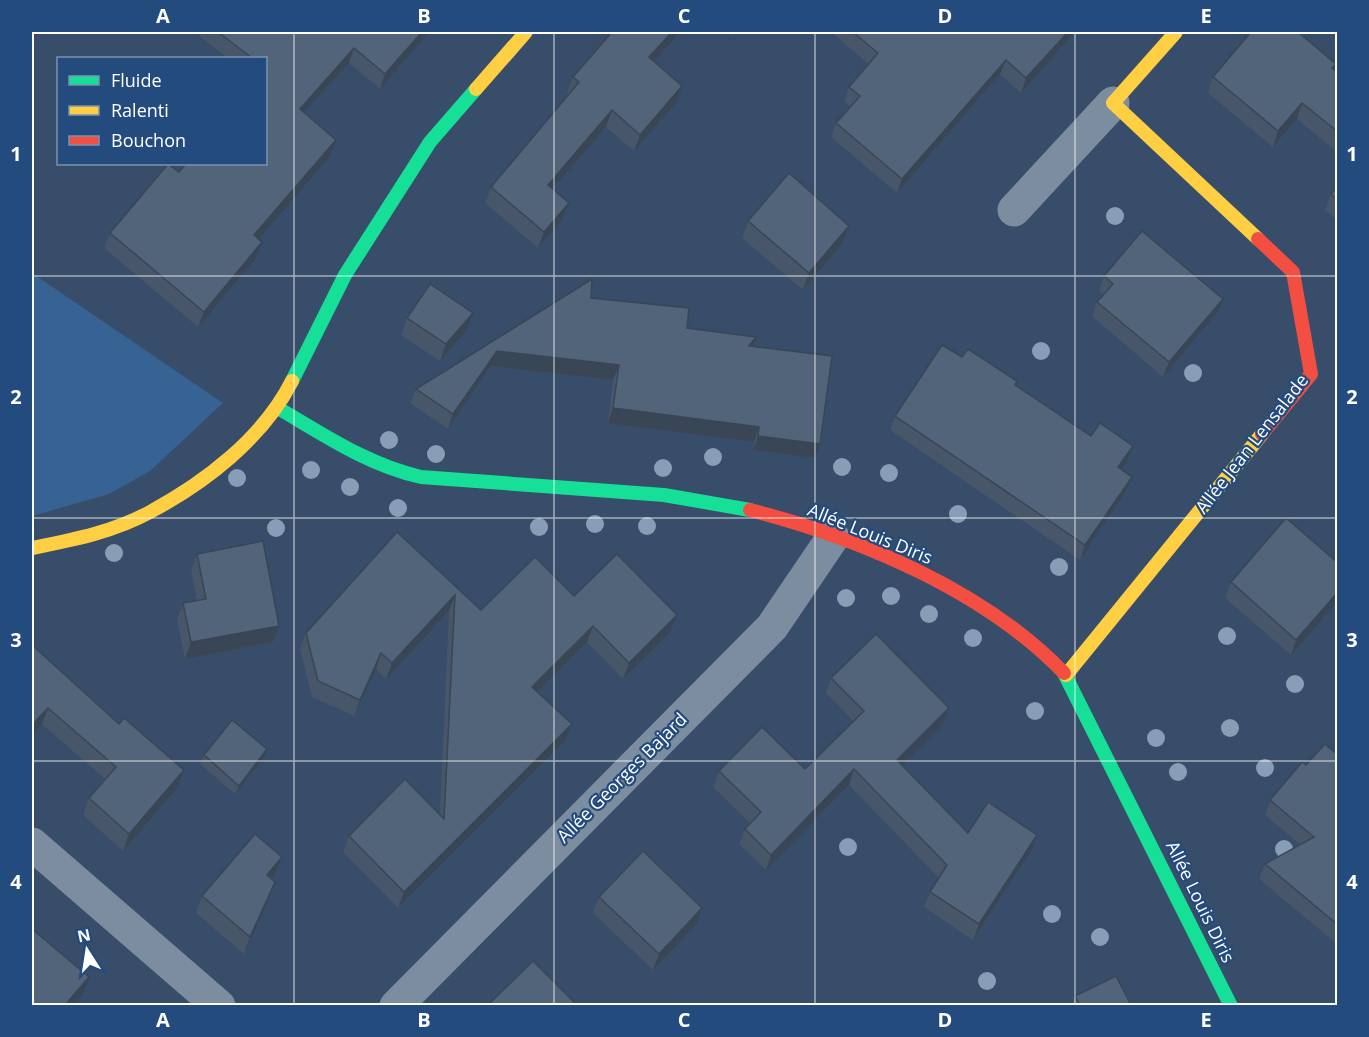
<svg xmlns="http://www.w3.org/2000/svg" width="1369" height="1037" font-family="'Open Sans',sans-serif">
	<style>
		.green { fill: #366294 }
		.lines { fill: none; stroke-linecap: round; stroke-linejoin: round }
		.street { stroke: #7d8da0; stroke-width: 33 }
		.fast { stroke: #16e098; stroke-width: 14 }
		.slow { stroke: #ffcf43; stroke-width: 14 }
		.jam { stroke: #f24e42; stroke-width: 14 }
		.tree { fill: #889db6 }
		.wall { fill: #475669 }
		.shaded-wall { fill: #394655 }
		.building { fill: #52647a; stroke: #394655; stroke-width: 1.5 }
		.grid { fill: none; stroke: #fff; stroke-width: 1.5; stroke-opacity: 0.55 }
		.labels { text-anchor: middle; stroke-width: 4.5; stroke-linejoin: round; paint-order: stroke }
		.street-label { font-size: 18px; fill: #fff; stroke: #234b7d }
		.neatline { fill: none; stroke: #fff; stroke-width: 2 }
		.grid-label { font-size: 20px; text-anchor: middle; font-weight: bold; fill: #fff }
	</style>
	<rect width="100%" height="100%" fill="#374d69"/>
	<!-- green -->
	<path class="green" d="M32,273L223,403L150,471L109,494L32,516Z"/>
	<g class="lines">
		<!-- street -->
		<g class="street">
			<path d="M1014,210L1113,103"/>
			<path d="M32,844L219,1006"/>
			<path d="M396,1006L772,627L833,537"/>
		</g>
		<!-- fast -->
		<g class="fast">
			<path d="M292,381L345,275L430,142L476,89"/>
			<path d="M278,408C324,435 368,465 421,477L664,495L750,510"/>
			<path d="M1064,673L1231,1006"/>
		</g>
		<!-- slow -->
		<g class="slow">
			<path d="M1176,32L1113,103L1258,239"/>
			<path d="M476,89L526,32"/>
			<path d="M32,548C72,540 114,532 150,512C206,482 263,438 292,381"/>
			<path d="M1066,675L1262,434"/>
		</g>
		<!-- jam -->
		<g class="jam">
			<path d="M1258,239L1293,272L1311,374L1262,434"/>
			<path d="M750,510C860,538 985,591 1064,673"/>
		</g>
	</g>
	<!-- trees -->
	<g class="tree">
		<circle cx="1115" cy="216" r="9"/>
		<circle cx="1041" cy="351" r="9"/>
		<circle cx="1193" cy="373" r="9"/>
		<circle cx="389" cy="440" r="9"/>
		<circle cx="436" cy="454" r="9"/>
		<circle cx="713" cy="457" r="9"/>
		<circle cx="842" cy="467" r="9"/>
		<circle cx="663" cy="468" r="9"/>
		<circle cx="311" cy="470" r="9"/>
		<circle cx="889" cy="473" r="9"/>
		<circle cx="237" cy="478" r="9"/>
		<circle cx="350" cy="487" r="9"/>
		<circle cx="398" cy="508" r="9"/>
		<circle cx="958" cy="514" r="9"/>
		<circle cx="595" cy="524" r="9"/>
		<circle cx="647" cy="526" r="9"/>
		<circle cx="539" cy="527" r="9"/>
		<circle cx="276" cy="528" r="9"/>
		<circle cx="114" cy="553" r="9"/>
		<circle cx="1059" cy="567" r="9"/>
		<circle cx="891" cy="596" r="9"/>
		<circle cx="846" cy="598" r="9"/>
		<circle cx="929" cy="614" r="9"/>
		<circle cx="1227" cy="636" r="9"/>
		<circle cx="973" cy="638" r="9"/>
		<circle cx="1295" cy="684" r="9"/>
		<circle cx="1035" cy="711" r="9"/>
		<circle cx="1230" cy="728" r="9"/>
		<circle cx="1156" cy="738" r="9"/>
		<circle cx="1265" cy="768" r="9"/>
		<circle cx="1178" cy="772" r="9"/>
		<circle cx="848" cy="847" r="9"/>
		<circle cx="1284" cy="849" r="9"/>
		<circle cx="1052" cy="914" r="9"/>
		<circle cx="1100" cy="937" r="9"/>
		<circle cx="987" cy="981" r="9"/>
	</g>
	<!-- wall -->
	<g class="wall">
		<path d="M200,32H429L380,89L349,63L304,112L331,155L258,238L257,257L198,327L104,248L110,233L179,172L266,164V58H228L199,36Z"/>
		<path d="M612,32H680L654,61L682,86L677,102L634,151L606,127L552,189L569,203L563,219L538,248L485,203L491,187L569,95L567,93L573,77Z"/>
		<path d="M728,32H737L733,36Z"/>
		<path d="M831,32H1075L1021,93L1000,74L897,193L831,137L836,123L850,106L844,101L849,87L869,64Z"/>
		<path d="M1334,70L1338,73V153L1297,119L1273,147L1208,93L1213,77Z"/>
		<path d="M1338,186V221L1325,210L1331,194Z"/>
		<path d="M748,221L849,226L843,243L803,290L742,238Z"/>
		<path d="M1104,276L1217,313L1163,377L1092,316L1097,302L1103,295L1099,291Z"/>
		<path d="M591,298L687,328L756,337L753,346L815,458L753,450L754,442L608,423L613,380L491,366L448,429L410,403L416,389Z"/>
		<path d="M407,318L467,330L440,361L401,335Z"/>
		<path d="M962,357L1016,385L1091,436L1133,446L1128,460L1121,469L1126,491L1080,560L890,430L895,416Z"/>
		<path d="M397,532L481,610L574,596L677,615L671,631L623,679L587,642L537,692L572,724L566,740L398,908L343,852L349,836L440,814L449,611L386,679L376,669L354,716L312,697L300,649L306,633Z"/>
		<path d="M197,554L273,642L185,659L177,620L183,603L197,601L191,570Z"/>
		<path d="M1338,563L1291,655L1225,598L1231,582Z"/>
		<path d="M32,645L119,724L184,770L178,787L123,851L83,815L89,798L105,779L42,724Z"/>
		<path d="M831,678L943,724L901,765L968,833L1032,850L973,940L924,907L930,892L939,878L849,785L766,870L739,844L745,829L750,823L713,787L719,771L805,769L854,722L826,693Z"/>
		<path d="M267,749L264,758L235,794L200,764L204,755Z"/>
		<path d="M1338,755V945L1259,879L1265,864L1301,845L1265,815L1270,800L1306,765Z"/>
		<path d="M282,857L276,873L272,879L275,882L269,899L244,954L196,913L202,896Z"/>
		<path d="M599,897L696,925L653,970L593,913Z"/>
		<path d="M1075,996L1131,1005H1072Z"/>
	</g>
	<!-- shaded-wall -->
	<g class="shaded-wall">
		<path d="M32,32H39L32,40Z"/>
		<path d="M422,32H429L380,89L385,74Z"/>
		<path d="M672,32H680L643,74L649,57Z"/>
		<path d="M1068,32H1075L1021,93L1026,78Z"/>
		<path d="M354,48L349,63L294,123L300,109Z"/>
		<path d="M1006,60L1000,74L897,193L902,179Z"/>
		<path d="M682,86L677,102L634,151L640,135Z"/>
		<path d="M1302,103L1297,119L1273,147L1278,131Z"/>
		<path d="M612,110L606,127L542,201L548,185Z"/>
		<path d="M336,140L331,155L249,250L254,235Z"/>
		<path d="M569,203L563,219L538,248L544,232Z"/>
		<path d="M849,226L843,243L803,290L809,273Z"/>
		<path d="M262,242L257,257L198,327L204,312Z"/>
		<path d="M1223,299L1217,313L1163,377L1169,362Z"/>
		<path d="M473,313L467,330L440,361L446,344Z"/>
		<path d="M756,337L750,352L749,346Z"/>
		<path d="M497,351L619,365L613,380L491,366L448,429L453,414Z"/>
		<path d="M613,408L759,427L754,442L608,423Z"/>
		<path d="M758,436L820,444L815,458L753,450Z"/>
		<path d="M1133,446L1128,460L1113,482L1118,467Z"/>
		<path d="M1132,477L1126,491L1080,560L1085,545Z"/>
		<path d="M1338,592V601L1291,655L1296,640Z"/>
		<path d="M455,595L449,611L386,679L392,663Z"/>
		<path d="M677,615L671,631L623,679L629,663Z"/>
		<path d="M279,626L273,642L185,659L191,642Z"/>
		<path d="M593,626L587,642L526,703L532,687Z"/>
		<path d="M381,653L376,669L354,716L360,700Z"/>
		<path d="M48,708L42,724L32,735V725Z"/>
		<path d="M949,708L943,724L891,776L897,760Z"/>
		<path d="M572,724L566,740L398,908L404,892Z"/>
		<path d="M267,749L264,758L235,794L239,786Z"/>
		<path d="M854,769L849,785L766,870L771,855Z"/>
		<path d="M184,770L178,787L123,851L129,834Z"/>
		<path d="M1037,835L1032,850L973,940L979,924Z"/>
		<path d="M282,857L276,873L261,892L267,875Z"/>
		<path d="M275,882L269,899L244,954L250,937Z"/>
		<path d="M702,908L696,925L653,970L659,954Z"/>
		<path d="M89,977L83,994L73,1005H65Z"/>
	</g>
	<!-- building -->
	<g class="building">
		<path d="M218,32H422L385,74L354,48L300,109L336,140L254,235L262,242L204,312L110,233L168,164L179,172L186,164H266V71L267,70L266,69V58H252Z"/>
		<path d="M612,32H672L649,57L682,86L640,135L612,110L548,185L569,203L544,232L491,187L579,82L573,77Z"/>
		<path d="M853,32H1068L1026,78L1006,60L902,179L836,123L860,96L849,87L878,53Z"/>
		<path d="M1251,32H1298L1336,64L1332,68L1338,73V132L1302,103L1278,131L1213,77Z"/>
		<path d="M789,173L849,226L809,273L748,221Z"/>
		<path d="M1338,186V200L1331,194Z"/>
		<path d="M1142,231L1223,299L1169,362L1097,302L1113,284L1104,276Z"/>
		<path d="M592,279L591,298L689,308L687,328L756,337L749,346L832,356L820,444L758,436L759,427L613,408L619,365L497,351L453,414L416,389Z"/>
		<path d="M430,284L473,313L446,344L407,318Z"/>
		<path d="M942,345L962,357L968,349L1017,381L1015,385L1091,436L1100,423L1133,446L1118,467L1132,477L1085,545L895,416Z"/>
		<path d="M1286,518L1338,563V592L1296,640L1231,582Z"/>
		<path d="M397,532L481,610L535,557L574,596L617,554L677,615L629,663L593,626L532,687L572,724L404,892L349,836L405,779L444,819L455,595L392,663L381,653L360,700L318,681L306,633Z"/>
		<path d="M263,541L279,626L191,642L183,603L206,599L197,554Z"/>
		<path d="M876,634L949,708L897,760L968,833L988,802L1037,835L979,924L930,892L947,865L854,769L771,855L745,829L761,812L719,771L762,727L805,769L864,711L831,678Z"/>
		<path d="M32,645L119,724L124,718L184,770L129,834L89,798L116,767L48,708L32,725Z"/>
		<path d="M232,720L267,749L239,786L204,755Z"/>
		<path d="M1325,744L1338,755V925L1265,864L1314,837L1270,800L1302,762L1306,765Z"/>
		<path d="M255,834L282,857L267,875L275,882L250,937L202,896Z"/>
		<path d="M643,851L702,908L659,954L599,897Z"/>
		<path d="M32,929L89,977L65,1005H32Z"/>
		<path d="M533,961L577,1005H488Z"/>
		<path d="M1116,976L1131,1005H1080L1075,996Z"/>
	</g>
	<!-- grid -->
	<path class="grid" d="M294,32V1006M554,32V1006M815,32V1006M1075,32V1006M32,276H1338M32,518H1338M32,761H1338"/>
	<g class="labels">
		<!-- street labels -->
		<g class="street-label">
			<text transform="translate(1252 444) rotate(-52)" y="6">Allée Jean Lensalade</text>
			<text transform="translate(870 534) rotate(22)" y="6">Allée Louis Diris</text>
			<text transform="translate(622 778) rotate(-45)" y="6">Allée Georges Bajard</text>
			<text transform="translate(1200 902) rotate(64)" y="6">Allée Louis Diris</text>
		</g>
	</g>
	<!-- border -->
	<rect width="1369" height="1037" fill="none" stroke="#234b7d" stroke-width="66"/>
	<!-- legend -->
	<rect x="57" y="57" width="210" height="108" fill="#234b7d" stroke="#7b93b1" stroke-width="1.5"/>
	<rect x="69" y="76" width="30" height="9" fill="#16e098" stroke="#7b93b1" stroke-width="1.5"/>
	<text x="111" y="87" font-size="18" fill="#ffffff">Fluide</text>
	<rect x="69" y="106" width="30" height="9" fill="#ffcf43" stroke="#7b93b1" stroke-width="1.5"/>
	<text x="111" y="117" font-size="18" fill="#ffffff">Ralenti</text>
	<rect x="69" y="136" width="30" height="9" fill="#f24e42" stroke="#7b93b1" stroke-width="1.5"/>
	<text x="111" y="147" font-size="18" fill="#ffffff">Bouchon</text>
	<!-- north arrow -->
	<g transform="translate(87 950) rotate(348)" stroke="#234b7d" stroke-width="4.5" paint-order="stroke">
	<path d="M0-4.5L10 22L0 15L-10 22Z" fill="#ffffff"/>
	<text y="-9" font-size="16" font-weight="bold" text-anchor="middle" fill="#ffffff">N</text>
	</g>
	<rect x="33" y="33" width="1303" height="971" class="neatline"/>
	<g class="grid-label">
		<text x="163" y="23">A</text>
		<text x="424" y="23">B</text>
		<text x="684" y="23">C</text>
		<text x="945" y="23">D</text>
		<text x="1206" y="23">E</text>
		<text x="16" y="161">1</text>
		<text x="1352" y="161">1</text>
		<text x="16" y="404">2</text>
		<text x="1352" y="404">2</text>
		<text x="16" y="647">3</text>
		<text x="1352" y="647">3</text>
		<text x="16" y="889">4</text>
		<text x="1352" y="889">4</text>
		<text x="163" y="1027">A</text>
		<text x="424" y="1027">B</text>
		<text x="684" y="1027">C</text>
		<text x="945" y="1027">D</text>
		<text x="1206" y="1027">E</text>
	</g>
</svg>
